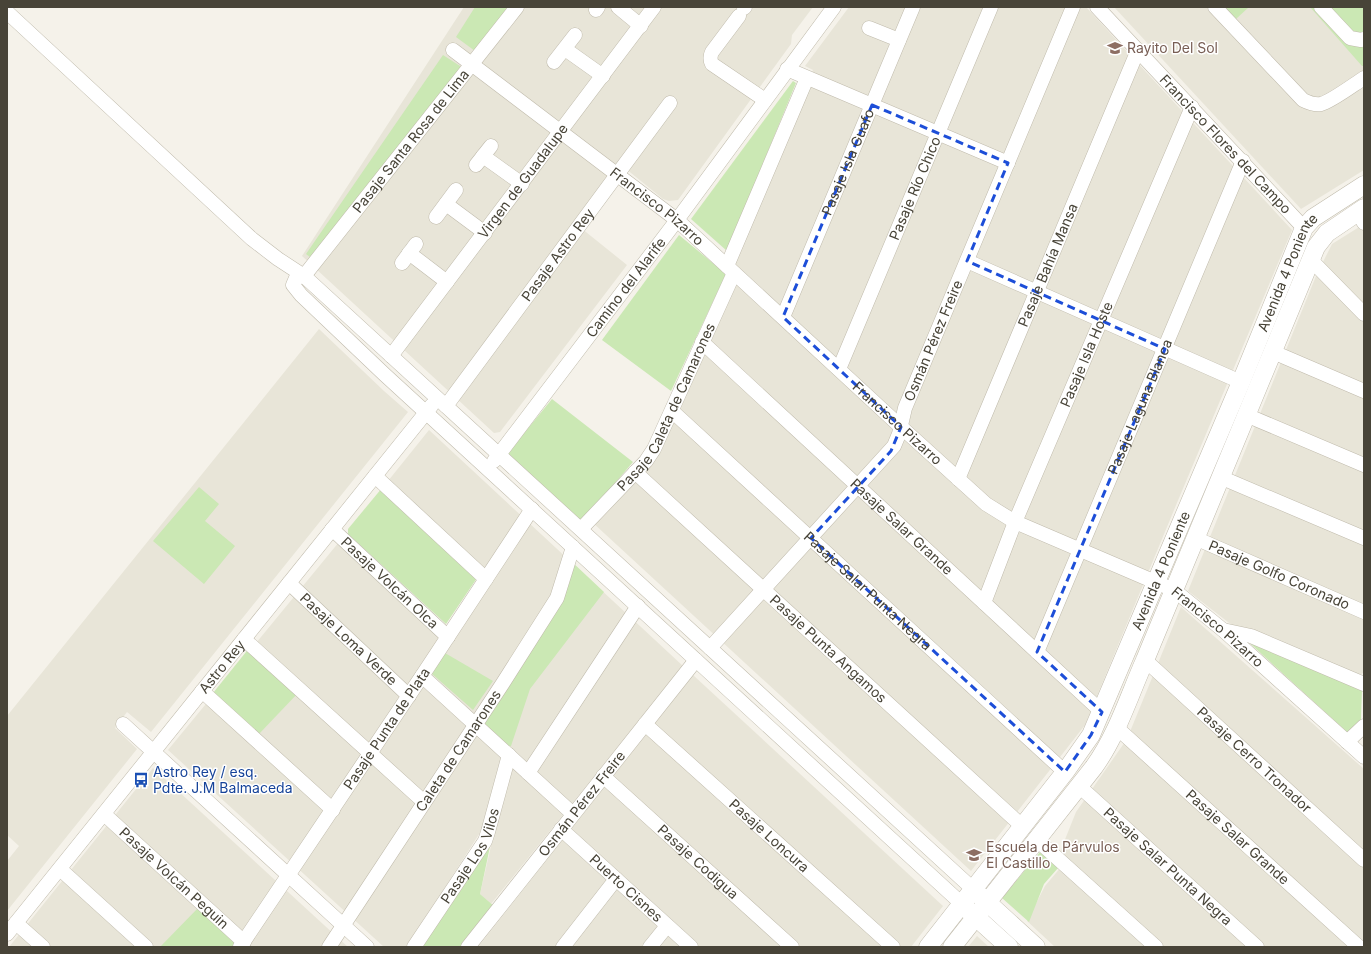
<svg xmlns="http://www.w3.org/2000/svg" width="1371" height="954" font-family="Inter,sans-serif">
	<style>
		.residential { fill: #e8e5d8 }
		.green { fill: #cbe8b4 }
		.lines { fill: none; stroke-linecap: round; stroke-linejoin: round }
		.minor-casing { stroke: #c0bbac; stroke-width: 15 }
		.tertiary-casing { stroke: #c0bbac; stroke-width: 19 }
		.minor { stroke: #fff; stroke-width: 14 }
		.tertiary { stroke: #fff; stroke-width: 18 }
		.marked { fill: none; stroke: #1d4ed8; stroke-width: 3; stroke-dasharray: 8 5; stroke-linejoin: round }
		.labels { text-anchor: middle; stroke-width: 3; stroke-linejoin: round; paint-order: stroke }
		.education-label { font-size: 14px; fill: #785e54; stroke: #fff; text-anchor: start }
		.street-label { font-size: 14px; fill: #484438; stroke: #fff }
		.transit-label { font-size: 14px; fill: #164399; stroke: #fff; text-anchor: start }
	</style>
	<rect width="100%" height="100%" fill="#f5f2ea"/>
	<!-- residential -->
	<g class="residential">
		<path d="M464,7H813L792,35L791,44L678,200L669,201L663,199L620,164L576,224L627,265L500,432L494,433L302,256Z"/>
		<path d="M849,7H1086L1292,230L1179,498L1085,725L971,871L592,522L656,456L813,70L805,66Z"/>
		<path d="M1114,7H1364V170L1301,209Z"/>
		<path d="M1364,224V669L1363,670V673L1357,676L1233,626L1188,591L1316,276L1332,244Z"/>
		<path d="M319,329L384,391L408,412L151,732L127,712L115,728L137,749L7,911V861L19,846L7,835V716Z"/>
		<path d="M429,430L683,666L491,904L480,894L494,833L483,828L407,947H384L168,750L339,542L449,643L493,577L388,481Z"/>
		<path d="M1181,607L1364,769V947H1055L1027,921L1045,886L1067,860L1060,852L1076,812L1127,739Z"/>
		<path d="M693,675L943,906L911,947H478Z"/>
		<path d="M153,768L348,947H9Z"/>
		<path d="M977,936L989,947H968Z"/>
	</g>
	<!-- green -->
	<g class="green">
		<path d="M475,7H509L475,51L456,37Z"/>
		<path d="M1225,7H1249L1236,19Z"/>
		<path d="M1310,7H1364V66H1362Z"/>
		<path d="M443,55L460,66L461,69L310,257L306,254Z"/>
		<path d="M793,81L796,83L727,251L691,219Z"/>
		<path d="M679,235L726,274L671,391L602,340Z"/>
		<path d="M552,399L633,462L581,523L507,454Z"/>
		<path d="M199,487L219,504L205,521L235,546L204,584L153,541Z"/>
		<path d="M382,488L477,578L446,624L348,534V529Z"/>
		<path d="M571,561L604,592L530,689L511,746L508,747L484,725V722Z"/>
		<path d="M1244,638L1362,689L1361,719L1349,734Z"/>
		<path d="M250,647L299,692L258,735L213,693Z"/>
		<path d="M445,653L493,681L473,710L431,673Z"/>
		<path d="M492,837L480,894L495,907L462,947H420Z"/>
		<path d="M1040,852L1058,868L1044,884L1029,922L1002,898Z"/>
		<path d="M200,906L237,939L232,947H160Z"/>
	</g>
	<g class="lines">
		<!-- minor casing -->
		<g class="minor-casing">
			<g id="minor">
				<path d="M618,7L641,26"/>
				<path id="s1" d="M1097,7L1304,228"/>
				<path d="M1215,7L1303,100C1309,103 1315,105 1321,104C1332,101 1353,85 1364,78"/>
				<path d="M1321,7L1350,38L1361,40L1364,39"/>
				<path d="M744,8L745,7"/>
				<path d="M596,10L598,7"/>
				<path d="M7,12L252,239L278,259L304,276L973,889"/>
				<path d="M739,16L712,52C710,56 710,60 712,64L765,100"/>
				<path d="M869,28L899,40"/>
				<path d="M565,49L603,76"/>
				<path id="s2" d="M453,50L677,220L901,427L986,504L1015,522L1174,590L1223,630L1364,757"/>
				<path d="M554,62L575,35"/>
				<path d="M787,69L1008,163"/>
				<path d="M483,156L522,184"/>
				<path d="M476,165L491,146"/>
				<path d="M446,204L485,233"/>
				<path d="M1357,212L1364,223"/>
				<path d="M436,217L456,190"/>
				<path d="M409,253L447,282"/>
				<path d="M1311,260L1364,314"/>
				<path d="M967,261L1241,382"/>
				<path d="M402,263L416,244"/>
				<path d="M727,266L807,78"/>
				<path d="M304,276L296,278L293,285L301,295L384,374L962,904"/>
				<path id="s3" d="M304,276L517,7"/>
				<path id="s4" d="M783,317L913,7"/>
				<path id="s5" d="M702,342L1102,712"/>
				<path d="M1273,352L1364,391"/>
				<path id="s6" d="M391,356L654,7"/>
				<path id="s7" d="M839,369L991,7"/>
				<path id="s8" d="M446,406L670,103"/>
				<path id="s9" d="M672,411L1065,772"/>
				<path d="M1246,415L1364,465"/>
				<path id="s10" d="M494,461L677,220L834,7"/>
				<path id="s11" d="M635,472L1022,826"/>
				<path d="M375,476L486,579"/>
				<path d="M1220,477L1364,538"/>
				<path id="s12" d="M958,479L1138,50"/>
				<path id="s13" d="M332,529L448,637"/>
				<path id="s14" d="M581,529L646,461L654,449L734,273"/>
				<path id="s15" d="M1195,538L1364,612"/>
				<path id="s16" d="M289,583L409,696"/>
				<path id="s17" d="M984,603L1015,522L1192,107"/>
				<path d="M1223,630L1251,636L1364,684"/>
				<path d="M244,639L424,802"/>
				<path id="s18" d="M710,648L894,446L899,434L905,408L1073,7"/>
				<path id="s19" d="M1037,652L1243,161"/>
				<path id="s20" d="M1145,660L1364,860"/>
				<path d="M422,676L573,814"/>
				<path d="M202,691L333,810"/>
				<path d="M123,724L367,947"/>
				<path id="s21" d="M645,724L893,947"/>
				<path id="s22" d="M1116,727L1359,947"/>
				<path d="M1347,742L1364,726"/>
				<path d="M528,773L638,606"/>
				<path id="s23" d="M603,776L792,947"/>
				<path id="s24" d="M1079,786L1257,947"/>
				<path id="s25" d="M104,814L244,942"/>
				<path id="s26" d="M561,829L691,947"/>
				<path d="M1036,839L1156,947"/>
				<path d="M60,869L146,947"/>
				<path d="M16,923L43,947"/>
				<path id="s27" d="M7,934L432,405"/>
				<path id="s28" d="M240,947L422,676L532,509"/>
				<path id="s29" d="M329,947L503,683L557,598L573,547"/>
				<path id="s30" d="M414,947L485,841L488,832L509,755"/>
				<path id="s31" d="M468,947L696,660"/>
				<path d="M563,947L616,879"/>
				<path d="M650,947L667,926"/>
			</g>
		</g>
		<!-- tertiary casing -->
		<g class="tertiary-casing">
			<g id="tertiary">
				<path d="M978,894L1036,947"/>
				<path d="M967,909L1009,947"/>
				<path id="s32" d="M928,947L1065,772L1091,735L1241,382L1304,228L1313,218L1364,185"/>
				<path d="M952,947L1094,767C1117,735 1129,696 1145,660L1316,247L1327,233L1364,208"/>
			</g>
		</g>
		<!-- minor -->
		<use href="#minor" class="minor"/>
		<!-- tertiary -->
		<use href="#tertiary" class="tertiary"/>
	</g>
	<!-- marked area -->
	<path class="marked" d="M872,105L1008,163L967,261L1165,349L1037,652L1102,712L1091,735L1065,772L811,538L891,451L901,427L783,317Z"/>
	<!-- icons -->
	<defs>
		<g id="school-bare" transform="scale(1.2)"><path d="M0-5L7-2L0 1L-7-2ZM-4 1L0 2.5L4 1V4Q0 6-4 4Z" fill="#8d6e63" stroke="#fff" stroke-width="2.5" paint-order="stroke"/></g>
		<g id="bus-bare" transform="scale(1.2)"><path d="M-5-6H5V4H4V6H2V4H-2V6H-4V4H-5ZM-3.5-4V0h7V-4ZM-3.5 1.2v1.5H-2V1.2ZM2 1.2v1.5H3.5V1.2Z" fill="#1a4fb4" stroke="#fff" stroke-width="2.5" paint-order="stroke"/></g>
	</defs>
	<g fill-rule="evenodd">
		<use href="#school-bare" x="1115" y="48"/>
		<use href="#bus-bare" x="141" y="780"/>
		<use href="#school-bare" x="974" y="855"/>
	</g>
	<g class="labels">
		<!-- education labels -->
		<g class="education-label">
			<text x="1127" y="53">Rayito Del Sol</text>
			<text x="986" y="852">Escuela de Párvulos<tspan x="986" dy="16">El Castillo</tspan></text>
		</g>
		<!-- street labels -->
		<g class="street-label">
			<text dy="5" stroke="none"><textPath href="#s3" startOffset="172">Pasaje Santa Rosa de Lima</textPath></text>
			<text dy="5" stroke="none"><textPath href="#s1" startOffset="188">Francisco Flores del Campo</textPath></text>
			<text dy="5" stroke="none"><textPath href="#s4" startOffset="168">Pasaje Isla Guafo</textPath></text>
			<text dy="5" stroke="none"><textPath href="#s6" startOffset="219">Virgen de Guadalupe</textPath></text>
			<text dy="5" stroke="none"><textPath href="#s7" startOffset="196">Pasaje Río Chico</textPath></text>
			<text dy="5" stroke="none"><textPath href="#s2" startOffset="257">Francisco Pizarro</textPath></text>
			<text dy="5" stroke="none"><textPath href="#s8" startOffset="188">Pasaje Astro Rey</textPath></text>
			<text dy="5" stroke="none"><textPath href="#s12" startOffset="232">Pasaje Bahía Mansa</textPath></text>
			<text dy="5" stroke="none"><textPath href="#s32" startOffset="770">Avenida 4 Poniente</textPath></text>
			<text dy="5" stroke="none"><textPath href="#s10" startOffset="218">Camino del Alarife</textPath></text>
			<text dy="5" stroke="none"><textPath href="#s18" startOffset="386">Osmán Pérez Freire</textPath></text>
			<text dy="5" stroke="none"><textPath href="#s17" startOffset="269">Pasaje Isla Hoste</textPath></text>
			<text dy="5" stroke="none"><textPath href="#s14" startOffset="151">Pasaje Caleta de Camarones</textPath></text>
			<text dy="5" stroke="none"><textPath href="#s19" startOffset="266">Pasaje Laguna Blanca</textPath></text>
			<text dy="5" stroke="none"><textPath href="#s2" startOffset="581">Francisco Pizarro</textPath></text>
			<text dy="5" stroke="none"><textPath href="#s5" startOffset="272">Pasaje Salar Grande</textPath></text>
			<text dy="5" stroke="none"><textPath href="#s32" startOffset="446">Avenida 4 Poniente</textPath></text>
			<text dy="5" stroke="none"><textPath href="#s15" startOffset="92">Pasaje Golfo Coronado</textPath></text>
			<text dy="5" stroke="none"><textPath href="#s13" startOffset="79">Pasaje Volcán Olca</textPath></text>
			<text dy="5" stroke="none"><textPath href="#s9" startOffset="266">Pasaje Salar Punta Negra</textPath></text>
			<text dy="5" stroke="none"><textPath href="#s2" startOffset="965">Francisco Pizarro</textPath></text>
			<text dy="5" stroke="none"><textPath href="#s16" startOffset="82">Pasaje Loma Verde</textPath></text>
			<text dy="5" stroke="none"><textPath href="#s11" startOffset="262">Pasaje Punta Angamos</textPath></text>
			<text dy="5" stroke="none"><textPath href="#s27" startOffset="343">Astro Rey</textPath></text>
			<text dy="5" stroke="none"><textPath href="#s28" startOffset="263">Pasaje Punta de Plata</textPath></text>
			<text dy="5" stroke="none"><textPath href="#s29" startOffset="235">Caleta de Camarones</textPath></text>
			<text dy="5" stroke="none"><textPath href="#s20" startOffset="148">Pasaje Cerro Tronador</textPath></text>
			<text dy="5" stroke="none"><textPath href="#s31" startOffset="183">Osmán Pérez Freire</textPath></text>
			<text dy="5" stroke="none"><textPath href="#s21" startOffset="167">Pasaje Loncura</textPath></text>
			<text dy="5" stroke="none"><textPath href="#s22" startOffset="164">Pasaje Salar Grande</textPath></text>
			<text dy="5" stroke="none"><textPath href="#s30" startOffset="108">Pasaje Los Vilos</textPath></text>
			<text dy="5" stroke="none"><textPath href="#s23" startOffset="128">Pasaje Codigua</textPath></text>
			<text dy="5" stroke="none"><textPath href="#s24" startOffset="120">Pasaje Salar Punta Negra</textPath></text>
			<text dy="5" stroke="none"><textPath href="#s25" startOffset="95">Pasaje Volcán Peguin</textPath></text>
			<text dy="5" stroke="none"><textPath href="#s26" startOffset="88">Puerto Cisnes</textPath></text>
		</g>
		<!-- transit labels -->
		<g class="transit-label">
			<text x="153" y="777">Astro Rey / esq.<tspan x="153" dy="16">Pdte. J.M Balmaceda</tspan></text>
		</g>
	</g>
	<!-- border -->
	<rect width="1371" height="954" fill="none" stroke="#484438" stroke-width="16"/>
</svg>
